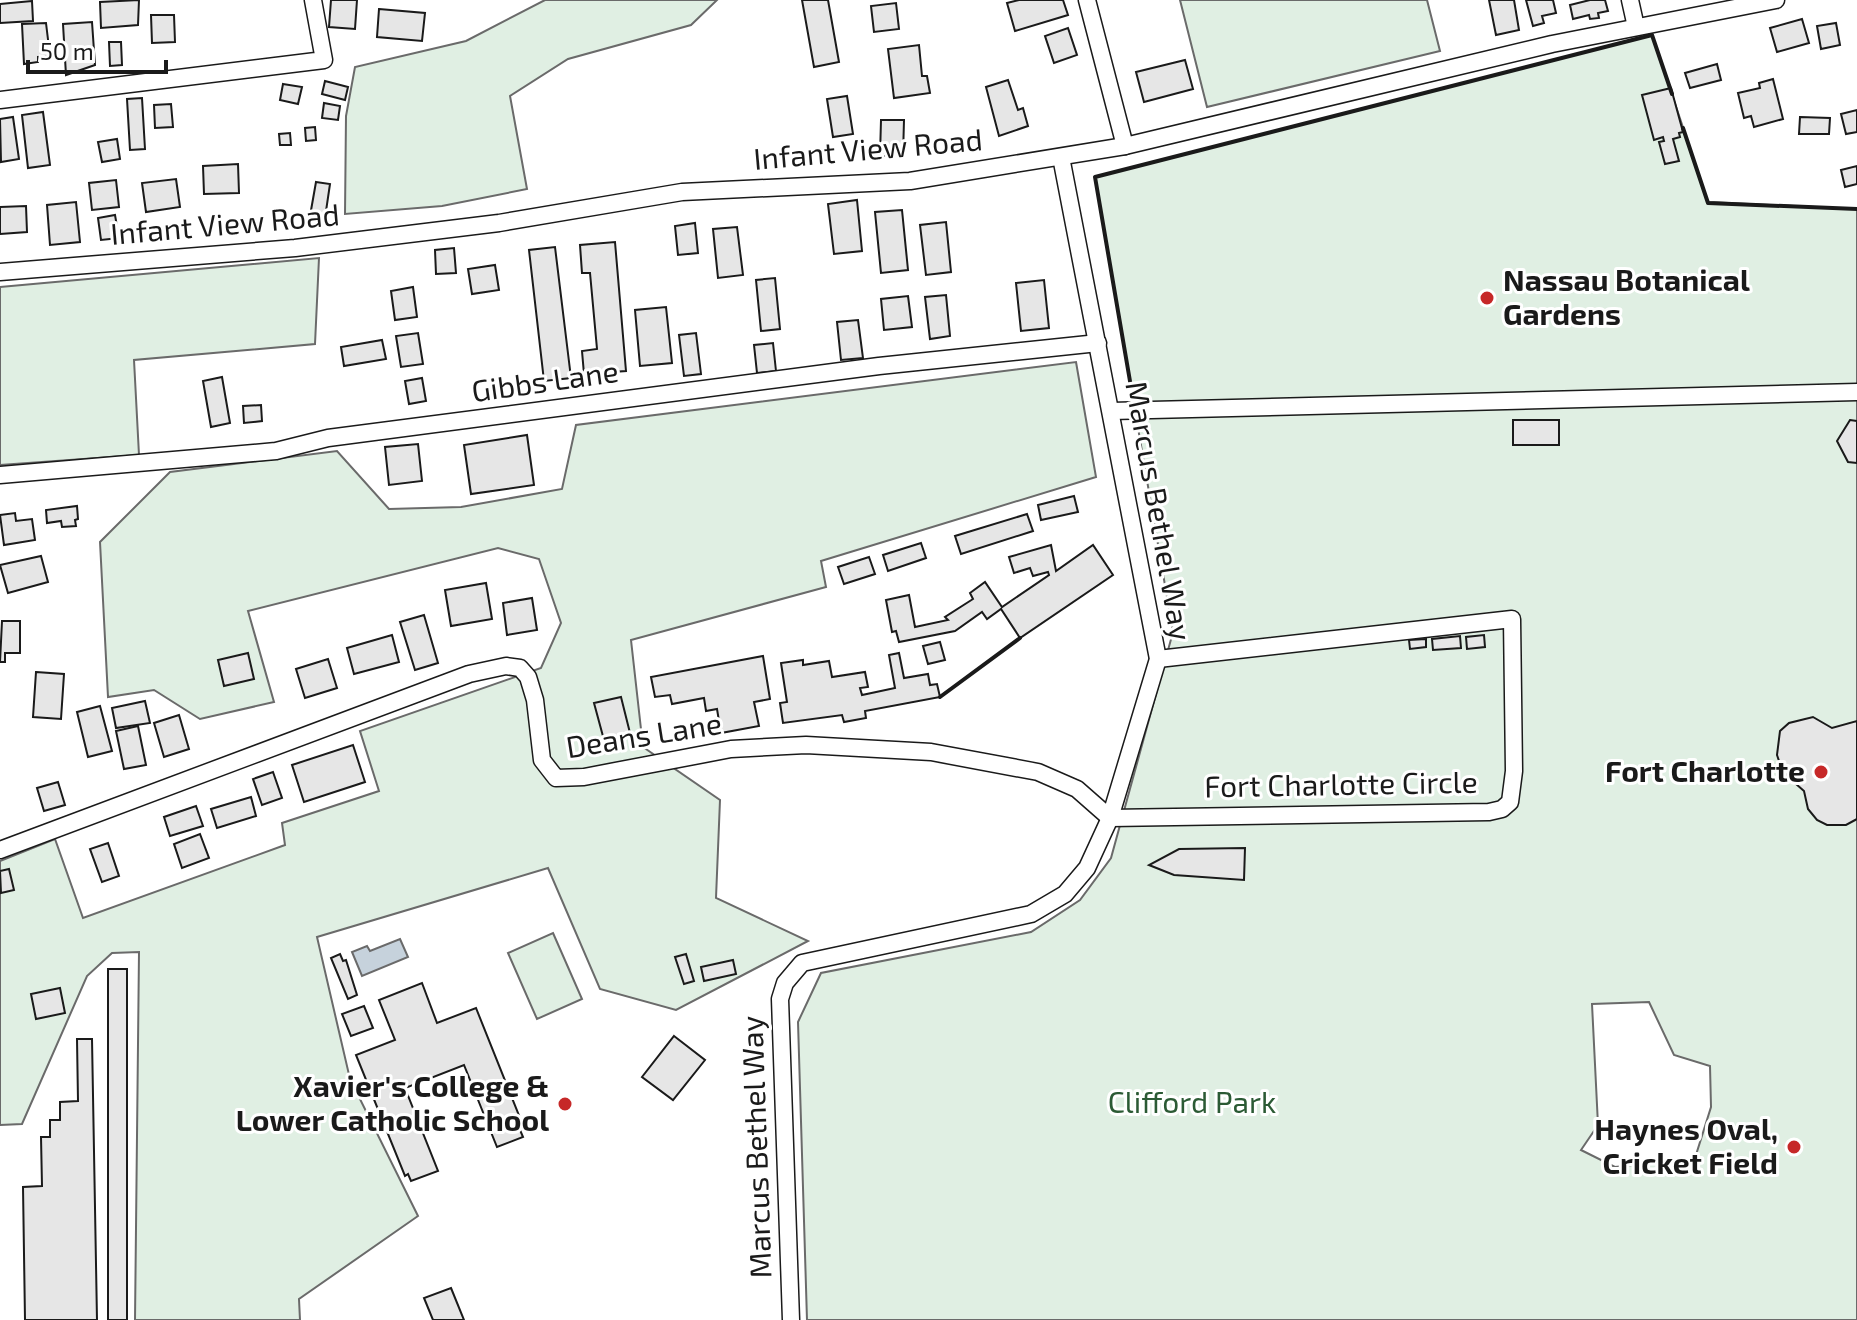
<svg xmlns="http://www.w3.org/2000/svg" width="1857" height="1320" font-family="'Exo 2',sans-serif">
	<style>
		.green { fill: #e0efe3; stroke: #6a6a6a; stroke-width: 2; fill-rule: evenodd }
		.water { fill: #c6d2dc; stroke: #6a6a6a; stroke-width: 2 }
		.building { fill: #e6e6e6; stroke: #1a1a1a; stroke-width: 2 }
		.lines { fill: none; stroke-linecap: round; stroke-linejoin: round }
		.minor-casing { stroke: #1a1a1a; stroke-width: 19 }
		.minor { stroke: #fff; stroke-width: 16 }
		.wall { stroke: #1a1a1a; stroke-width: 4 }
		.poi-dot { fill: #c62828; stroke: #fff; stroke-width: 3 }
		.labels { text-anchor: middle; stroke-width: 6; stroke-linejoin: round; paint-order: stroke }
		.street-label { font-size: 30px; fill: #1a1a1a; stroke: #fff }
		.poi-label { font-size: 30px; font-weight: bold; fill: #1a1a1a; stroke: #fff; text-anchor: end }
		.park-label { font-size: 30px; fill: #2b5a34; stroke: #fff }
	</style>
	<rect width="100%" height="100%" fill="#fff"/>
	<!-- green -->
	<g class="green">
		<path d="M545,0H717L691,25L568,59L510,96L527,189L442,206L345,214L346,116L355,67L466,41Z"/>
		<path d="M1180,0H1427L1440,51L1207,107Z"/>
		<path d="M1652,35L1708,202L1857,209V1320H807L798,1022L821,973L1031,932L1080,900L1111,858L1173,632L1095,177ZM1649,1002L1674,1055L1710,1066L1711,1107L1695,1158L1615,1167L1581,1150L1598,1125L1592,1004Z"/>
		<path d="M319,258L315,344L134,360L139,455L0,465V287Z"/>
		<path d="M1076,362L1096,477L821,561L826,587L631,640L643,747L720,800L716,898L808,941L676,1010L600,989L548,868L317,937L350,1079L418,1216L299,1299L300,1320H135L139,952L112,953L87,976L22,1124L0,1125V861L55,839L83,918L285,845L282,823L379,791L360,731L541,668L561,623L539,559L498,548L248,611L274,702L200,719L154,690L108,697L100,542L170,472L337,451L389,509L461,507L562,489L576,425Z"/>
		<path d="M553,933L582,999L537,1019L508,953Z"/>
	</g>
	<!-- water -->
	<path class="water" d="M400,939L408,957L362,976L352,952L367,946L370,951Z"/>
	<!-- building -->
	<g class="building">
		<path d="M139,0L138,25L101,28L100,2Z"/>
		<path d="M331,0H357L355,29L329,27Z"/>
		<path d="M802,0H828L839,62L814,67Z"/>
		<path d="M1019,0H1063L1068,15L1015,31L1007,3Z"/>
		<path d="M1489,0H1514L1519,30L1496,35Z"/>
		<path d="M1526,0H1553L1556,13L1542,16L1544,23L1533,26Z"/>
		<path d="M1590,0H1605L1608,11L1598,13L1599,18L1590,19L1589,15L1573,19L1570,5Z"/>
		<path d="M32,1L33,21L0,23V4Z"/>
		<path d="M896,3L899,29L874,32L871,6Z"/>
		<path d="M379,9L425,13L422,41L377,37Z"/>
		<path d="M151,15H174L175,42L152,43Z"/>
		<path d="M1802,19L1809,43L1777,52L1770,28Z"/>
		<path d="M92,22L95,65L66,75L63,24Z"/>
		<path d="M46,23L50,56L38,57V62L24,64L22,24Z"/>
		<path d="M1836,23L1840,45L1821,49L1817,26Z"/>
		<path d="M1068,28L1077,55L1054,63L1045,36Z"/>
		<path d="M109,42H121L122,65L110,66Z"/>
		<path d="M919,45L922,76H927L930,93L894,98L888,49Z"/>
		<path d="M1185,60L1193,89L1144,102L1136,72Z"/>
		<path d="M1717,64L1721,80L1690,88L1685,73Z"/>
		<path d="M1773,79L1783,119L1754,127L1751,116L1744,118L1738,93L1760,88L1759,83Z"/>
		<path d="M1008,80L1018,110L1023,108L1028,126L999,136L986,87Z"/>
		<path d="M325,81L348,87L345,100L322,94Z"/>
		<path d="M283,84L302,87L298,104L280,100Z"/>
		<path d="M1671,88L1683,132L1679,133L1680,137L1673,139L1679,161L1665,164L1659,142L1664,141L1663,137L1654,140L1642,95Z"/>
		<path d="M847,96L853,134L833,137L827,99Z"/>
		<path d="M142,98L145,149L130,150L127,99Z"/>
		<path d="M324,103L340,106L338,120L322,118Z"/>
		<path d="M171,104L173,127L155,128L154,105Z"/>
		<path d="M1857,110V132L1846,134L1841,114Z"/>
		<path d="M43,112L50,165L28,168L22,115Z"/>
		<path d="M13,117L19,159L1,162L0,119Z"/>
		<path d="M1800,117L1830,118L1829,134H1799Z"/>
		<path d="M881,120H904L903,156H880Z"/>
		<path d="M315,127L316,140L306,141L305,128Z"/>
		<path d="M290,133L291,145H280L279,134Z"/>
		<path d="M117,139L120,159L102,162L98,142Z"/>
		<path d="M238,164L239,193L204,194L203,166Z"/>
		<path d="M1857,166V184L1845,187L1841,170Z"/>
		<path d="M176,179L180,207L146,212L142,183Z"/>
		<path d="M116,180L119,207L92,210L89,183Z"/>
		<path d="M316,182L330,184L325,218L310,216Z"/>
		<path d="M857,200L862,251L834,254L828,204Z"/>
		<path d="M76,202L80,242L50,245L47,205Z"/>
		<path d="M26,206L27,232L0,234V207Z"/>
		<path d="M902,210L908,270L881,273L875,212Z"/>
		<path d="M115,215L119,238L101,240L98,218Z"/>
		<path d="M946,222L951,272L926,275L920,225Z"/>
		<path d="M695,223L698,253L678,255L675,226Z"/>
		<path d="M737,227L743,275L718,278L713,229Z"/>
		<path d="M615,242L626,371L584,374L582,351L597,349L590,273H582L580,245Z"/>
		<path d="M555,247L571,378L544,381L529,250Z"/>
		<path d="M454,248L456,273L436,274L435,250Z"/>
		<path d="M495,265L499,290L472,294L468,269Z"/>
		<path d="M775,278L780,329L761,331L756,280Z"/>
		<path d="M1044,280L1049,328L1021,331L1016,283Z"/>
		<path d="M413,287L417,317L395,320L391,291Z"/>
		<path d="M946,295L950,336L930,339L925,297Z"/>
		<path d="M908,296L912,327L884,330L881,299Z"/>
		<path d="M666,307L672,363L640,366L635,310Z"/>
		<path d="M858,320L863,358L841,360L837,322Z"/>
		<path d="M418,333L423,364L401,367L396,336Z"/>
		<path d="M696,333L701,374L684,376L679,335Z"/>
		<path d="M382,340L386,359L344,366L341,347Z"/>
		<path d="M773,343L776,371L757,373L754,345Z"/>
		<path d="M222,377L230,423L211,427L203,381Z"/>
		<path d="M422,378L426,401L409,404L405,381Z"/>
		<path d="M261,405L262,421L244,423L243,406Z"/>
		<rect x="1513" y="420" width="46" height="25"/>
		<path d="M1850,420L1857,421V463L1848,462L1837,441Z"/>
		<path d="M527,435L534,485L471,494L464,445Z"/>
		<path d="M418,444L422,481L389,485L385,447Z"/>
		<path d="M1074,496L1078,512L1041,520L1038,505Z"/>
		<path d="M77,506L78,519L75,520L76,526L62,527L61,521L47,523L46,510Z"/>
		<path d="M15,513L16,521L32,519L35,540L4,545L0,515Z"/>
		<path d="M1027,514L1033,531L961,554L955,536Z"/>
		<path d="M921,543L926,558L888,571L883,555Z"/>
		<path d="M1051,545L1056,571L1093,545L1113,575L1020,638L1001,609L987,619L982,612L955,631L899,642L896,631L892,632L886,600L909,595L915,627L948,620L945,617L973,599L970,593L985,582L1002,607L1049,575L1048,572L1033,576L1030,568L1014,573L1009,557Z"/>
		<path d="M41,556L48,582L8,593L0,565Z"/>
		<path d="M869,557L875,574L844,584L838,567Z"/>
		<path d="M486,583L492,619L451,626L445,590Z"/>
		<path d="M532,598L537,630L507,635L503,603Z"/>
		<path d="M424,615L438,663L415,670L400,622Z"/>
		<path d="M2,621H20V653H5V662H0Z"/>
		<path d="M392,635L399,662L354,674L347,648Z"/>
		<path d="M1484,635L1485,647L1467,649L1466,637Z"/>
		<path d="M1460,636L1461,648L1433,650L1432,639Z"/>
		<path d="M1426,639V647L1410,649L1409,640Z"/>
		<path d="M940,642L945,660L928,664L923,646Z"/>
		<path d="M248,653L254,679L224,686L218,660Z"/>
		<path d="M899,653L904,678L928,674L930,685L937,684L940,697L865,711L866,718L844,722L842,715L783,723L780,703L787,702L781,663L803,660V665L829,661L832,677L865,672L868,687L860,688L862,695L895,688L889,655Z"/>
		<path d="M763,656L770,699L754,702L759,726L721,733L717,709L706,711L704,698L672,704L670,695L655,697L651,677Z"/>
		<path d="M328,659L337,688L305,698L296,669Z"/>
		<path d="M36,672L64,674L61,719L33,717Z"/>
		<path d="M621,697L630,733L604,740L594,703Z"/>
		<path d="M145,701L150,723L116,728L112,708Z"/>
		<path d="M100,706L112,751L88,757L77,712Z"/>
		<path d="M179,715L189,749L164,757L154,723Z"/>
		<path d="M1813,717L1832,728L1857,721V819L1846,825H1827L1817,820L1808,809L1804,791L1787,776L1781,767L1777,755L1780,731L1789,723Z"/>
		<path d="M138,726L146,765L124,769L116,731Z"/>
		<path d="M353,745L365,782L304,802L292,765Z"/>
		<path d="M273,772L282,798L262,805L253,779Z"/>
		<path d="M58,782L65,805L44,811L37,788Z"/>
		<path d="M251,797L256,816L217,828L211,809Z"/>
		<path d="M196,806L203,826L170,836L164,817Z"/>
		<path d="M200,834L209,858L182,868L174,844Z"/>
		<path d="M108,843L119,876L102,882L90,849Z"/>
		<path d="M1245,848L1244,880L1174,875L1149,865L1179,849Z"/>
		<path d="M9,869L14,890L1,893L0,871Z"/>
		<path d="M340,954L343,961L346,960L357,995L348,999L331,958Z"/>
		<path d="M686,954L694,981L684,984L675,957Z"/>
		<path d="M733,960L736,974L704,981L701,967Z"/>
		<rect x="108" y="969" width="19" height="351"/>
		<path d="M422,983L437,1023L476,1008L524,1128L520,1130L523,1137L497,1147L464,1065L405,1088L438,1171L411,1181L408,1174L405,1176L356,1055L395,1040L379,1000Z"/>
		<path d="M60,988L65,1013L36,1019L31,994Z"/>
		<path d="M364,1006L373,1028L351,1036L342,1014Z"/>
		<path d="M674,1036L705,1060L673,1100L642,1077Z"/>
		<path d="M77,1039H92L97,1320H25L23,1187L42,1186L41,1137H50V1120H60V1102L78,1101Z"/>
		<path d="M451,1288L464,1320H433L424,1298Z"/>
	</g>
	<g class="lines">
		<!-- minor casing -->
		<g class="minor-casing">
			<g id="minor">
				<path d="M1087,0L1125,146"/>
				<path d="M1630,0L1636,27"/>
				<path d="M0,100L324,60L313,0"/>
				<path d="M0,272L295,248L499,223L682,192L910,181L1125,146L1552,44L1776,0"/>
				<path d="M1111,411L1857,392"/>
				<path d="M0,475L276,451L328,438L879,366L1098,343"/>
				<path d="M0,850L469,674L506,666L520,668L528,677L535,700L542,760L556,778L584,777L731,749L806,745L931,752L1038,772L1077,789L1110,818L1489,812L1502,809L1510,802L1514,771L1512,619L1158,659"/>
				<path d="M791,1320L780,999L785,983L802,963L1031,914L1065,894L1087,868L1110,818L1158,659L1061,157"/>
			</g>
		</g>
		<!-- minor -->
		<use href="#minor" class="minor"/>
		<!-- wall -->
		<g class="wall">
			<path d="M1683,128L1708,203L1857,209"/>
			<path d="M1131,387L1095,177L1652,35L1672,94"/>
			<path d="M940,697L1020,638"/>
		</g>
	</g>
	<!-- markers -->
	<g class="poi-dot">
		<circle cx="1487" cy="298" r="8"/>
		<circle cx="1821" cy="772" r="8"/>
		<circle cx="565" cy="1104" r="8"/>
		<circle cx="1794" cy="1147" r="8"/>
	</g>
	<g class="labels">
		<!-- street labels -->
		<g class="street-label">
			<text transform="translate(868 150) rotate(-5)" y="10">Infant View Road</text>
			<text transform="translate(225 225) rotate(-5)" y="10">Infant View Road</text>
			<text transform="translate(545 382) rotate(-8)" y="10">Gibbs Lane</text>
			<text transform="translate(1158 511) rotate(80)" y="10">Marcus Bethel Way</text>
			<text transform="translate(644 736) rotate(-9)" y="10">Deans Lane</text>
			<text transform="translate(1341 785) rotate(-1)" y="10">Fort Charlotte Circle</text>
			<text transform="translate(757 1147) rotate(-92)" y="10">Marcus Bethel Way</text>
		</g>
		<!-- poi labels -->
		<g class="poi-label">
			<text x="1503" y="291" text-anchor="start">Nassau Botanical<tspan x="1503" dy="34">Gardens</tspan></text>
			<text x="1805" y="782">Fort Charlotte</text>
			<text x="549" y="1097">Xavier's College &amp;<tspan x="549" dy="34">Lower Catholic School</tspan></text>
			<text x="1778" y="1140">Haynes Oval,<tspan x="1778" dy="34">Cricket Field</tspan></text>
		</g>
		<!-- park labels -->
		<g class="park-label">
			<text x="1192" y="1113">Clifford Park</text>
		</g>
	</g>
	<!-- scale -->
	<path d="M28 60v12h138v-12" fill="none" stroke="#1a1a1a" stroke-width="4"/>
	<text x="40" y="60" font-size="24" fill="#1a1a1a" stroke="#ffffff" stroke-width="6" paint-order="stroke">50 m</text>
</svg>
